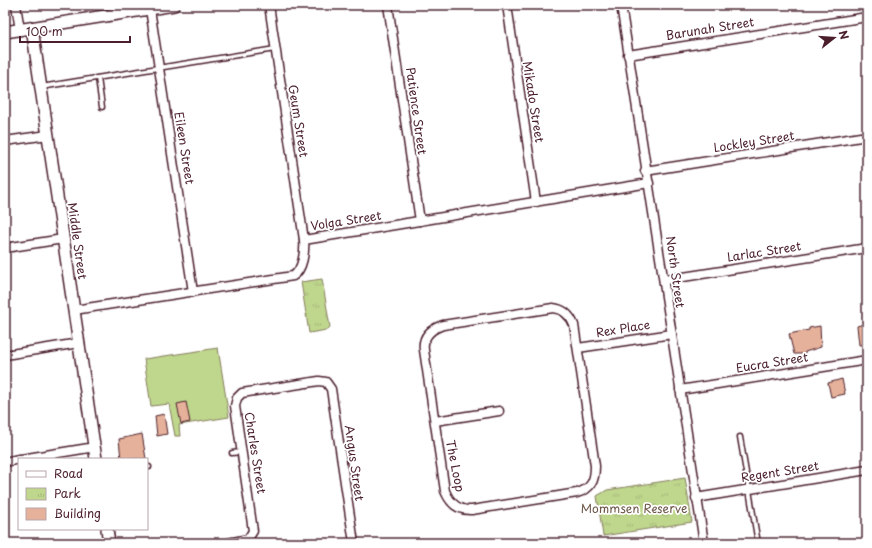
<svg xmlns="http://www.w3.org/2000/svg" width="872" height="548" font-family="'Playpen Sans',sans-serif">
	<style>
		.grass { fill: #bfd78d; stroke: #847b5c }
		.park { fill: url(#park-tufts); stroke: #847b5c }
		.building { fill: #e6b19a; stroke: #4a1f2b }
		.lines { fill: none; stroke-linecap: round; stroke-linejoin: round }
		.service-casing { stroke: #4a1f2b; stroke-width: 7 }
		.minor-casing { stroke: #4a1f2b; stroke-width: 11 }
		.tertiary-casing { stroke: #4a1f2b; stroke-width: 14 }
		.service { stroke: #fff; stroke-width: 4 }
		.minor { stroke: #fff; stroke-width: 8 }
		.tertiary { stroke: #fff; stroke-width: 11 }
		.labels { text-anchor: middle; stroke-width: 3.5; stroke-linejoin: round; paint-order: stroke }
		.street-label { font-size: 12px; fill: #4a1f2b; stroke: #fff }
		.park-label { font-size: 12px; fill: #6d5648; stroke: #fff }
	</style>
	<defs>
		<pattern id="park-tufts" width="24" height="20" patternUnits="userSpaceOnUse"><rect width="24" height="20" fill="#bfd78d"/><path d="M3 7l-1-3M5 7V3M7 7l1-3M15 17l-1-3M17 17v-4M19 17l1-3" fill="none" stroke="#a6b87a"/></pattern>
	</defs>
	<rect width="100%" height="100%" fill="#fff"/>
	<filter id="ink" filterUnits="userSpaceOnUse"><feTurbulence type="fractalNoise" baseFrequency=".025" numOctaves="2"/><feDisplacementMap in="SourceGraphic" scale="8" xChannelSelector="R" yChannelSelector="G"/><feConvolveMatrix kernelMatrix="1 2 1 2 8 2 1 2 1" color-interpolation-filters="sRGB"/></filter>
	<g filter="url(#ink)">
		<!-- grass -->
		<path class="grass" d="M218,348L229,417L179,425L180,436H175L169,404L151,406L144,359Z"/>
		<!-- park -->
		<g class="park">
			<path d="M322,279L330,327L327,330L309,333L301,282Z"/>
			<path d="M685,478L692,522L603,536L597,496L607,490Z"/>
		</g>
		<!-- building -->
		<g class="building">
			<path d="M867,323V344L859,345L857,326Z"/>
			<path d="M820,326L821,347L805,352V354H794L789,334L809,330V328Z"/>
			<path d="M842,379L845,394L831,397L828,383Z"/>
			<path d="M186,402L190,422L181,424L177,404Z"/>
			<path d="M164,414L167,434L157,436L155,416Z"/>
			<path d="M142,434L146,459H121L119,439Z"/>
		</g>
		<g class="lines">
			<!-- service casing -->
			<g class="service-casing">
				<g id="service">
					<path d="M98,78L102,107"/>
					<path d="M41,87L275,49"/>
					<path d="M740,437L758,543"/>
					<path d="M232,453L241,452"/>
					<path d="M147,467H149"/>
				</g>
			</g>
			<!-- minor casing -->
			<g class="minor-casing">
				<g id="minor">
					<path d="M16,5L20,30"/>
					<path d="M269,5L304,240"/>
					<path d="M388,5L420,221"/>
					<path d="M507,5L536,202"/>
					<path d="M621,5L704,543"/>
					<path d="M150,9L193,292"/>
					<path d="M628,55L867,17"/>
					<path d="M5,141L48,135"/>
					<path d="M645,171L867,136"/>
					<path d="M5,248L63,239"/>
					<path d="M664,280L867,248"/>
					<path d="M553,308C564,309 570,315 574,325L595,466C595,481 591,489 577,493L472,510C458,511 450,503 445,491L424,350C422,336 431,329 443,325Z"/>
					<path d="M74,310L293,276C303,270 305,251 304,240L649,183"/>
					<path d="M578,348L672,334"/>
					<path d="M5,355L79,343"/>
					<path d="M680,390L867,360"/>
					<path d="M435,421L499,411"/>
					<path d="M21,459L95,447"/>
					<path d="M5,462L19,459"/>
					<path d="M696,498L867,470"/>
					<path d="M228,543L248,539L253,531L235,406L237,398L242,393L319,381L326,382L331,389L354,543"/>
				</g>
			</g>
			<!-- tertiary casing -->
			<g class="tertiary-casing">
				<g id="tertiary">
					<path d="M32,28L96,459"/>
					<path d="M5,32L174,5"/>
					<path d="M107,529L109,543"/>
				</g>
			</g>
			<!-- service -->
			<use href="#service" class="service"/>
			<!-- minor -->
			<use href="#minor" class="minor"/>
			<!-- tertiary -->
			<use href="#tertiary" class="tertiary"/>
		</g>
	</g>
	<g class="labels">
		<!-- street labels -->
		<g class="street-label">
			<text transform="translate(710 29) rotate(-9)" y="4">Barunah Street</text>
			<text transform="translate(533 102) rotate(81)" y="4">Mikado Street</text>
			<text transform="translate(416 111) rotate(82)" y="4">Patience Street</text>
			<text transform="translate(298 121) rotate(81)" y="4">Geum Street</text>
			<text transform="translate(754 142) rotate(-9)" y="4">Lockley Street</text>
			<text transform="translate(184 148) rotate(81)" y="4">Eileen Street</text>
			<text transform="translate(346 221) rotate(-9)" y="4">Volga Street</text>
			<text transform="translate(77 241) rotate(82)" y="4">Middle Street</text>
			<text transform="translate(764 252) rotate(-9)" y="4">Larlac Street</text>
			<text transform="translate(675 272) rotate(82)" y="4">North Street</text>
			<text transform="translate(623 329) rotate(-9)" y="4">Rex Place</text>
			<text transform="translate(772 363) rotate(-9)" y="4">Eucra Street</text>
			<text transform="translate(255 453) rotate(81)" y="4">Charles Street</text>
			<text transform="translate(354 463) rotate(82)" y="4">Angus Street</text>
			<text transform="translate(455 466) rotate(79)" y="4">The Loop</text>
			<text transform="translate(780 472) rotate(-9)" y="4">Regent Street</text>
		</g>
		<!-- park labels -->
		<g class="park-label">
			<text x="634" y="513">Mommsen Reserve</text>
		</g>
	</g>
	<!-- margin -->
	<rect width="872" height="548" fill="none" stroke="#fff" stroke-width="20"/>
	<rect x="10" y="10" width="852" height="528" fill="none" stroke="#4a1f2b" stroke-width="1.5" filter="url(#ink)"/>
	<!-- legend -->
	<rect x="18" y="458" width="130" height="72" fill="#ffffff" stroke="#b7a5aa"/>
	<rect x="26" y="471" width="20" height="6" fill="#ffffff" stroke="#b7a5aa"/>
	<text x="54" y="478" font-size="12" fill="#4a1f2b">Road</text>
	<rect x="26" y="488" width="20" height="12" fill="url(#park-tufts)" stroke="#b7a5aa"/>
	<text x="54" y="498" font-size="12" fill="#4a1f2b">Park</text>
	<rect x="26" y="508" width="20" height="12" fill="#e6b19a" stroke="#b7a5aa"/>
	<text x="54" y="518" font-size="12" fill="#4a1f2b">Building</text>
	<!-- north arrow -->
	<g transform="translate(834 38) rotate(73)" stroke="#ffffff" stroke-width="3" paint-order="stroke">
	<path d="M0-3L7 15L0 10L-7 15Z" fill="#4a1f2b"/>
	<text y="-6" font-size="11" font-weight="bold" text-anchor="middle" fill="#4a1f2b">N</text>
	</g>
	<!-- scale -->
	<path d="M20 36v6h110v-6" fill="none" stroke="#4a1f2b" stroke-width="2"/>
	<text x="26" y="36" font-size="12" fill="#4a1f2b" stroke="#ffffff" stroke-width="3" paint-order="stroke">100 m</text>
</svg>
